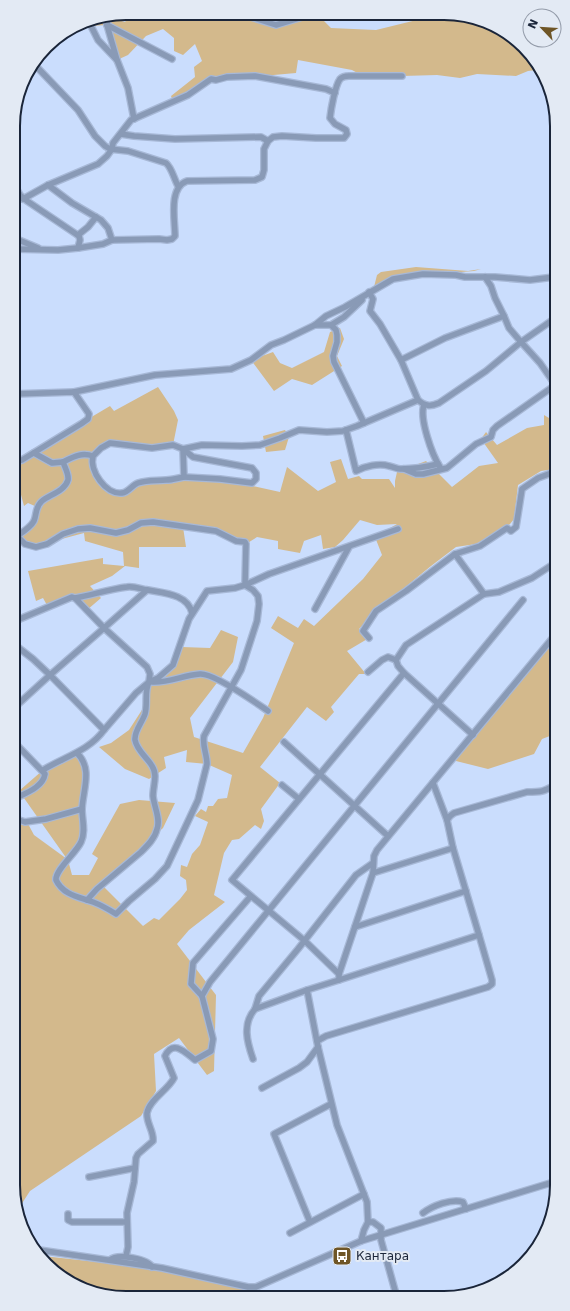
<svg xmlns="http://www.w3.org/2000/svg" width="570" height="1311" font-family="'DejaVu Sans',sans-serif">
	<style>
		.green { fill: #d3b98c }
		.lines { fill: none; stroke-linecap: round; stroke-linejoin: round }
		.minor-casing { stroke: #a7b8d6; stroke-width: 8 }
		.minor { stroke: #899ab6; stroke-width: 5.5 }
		.labels { text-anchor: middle; stroke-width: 4; stroke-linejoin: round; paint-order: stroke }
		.poi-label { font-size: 12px; fill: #1a2539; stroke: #e3eaf4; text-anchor: start }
		.rim { fill: none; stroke: #1a2539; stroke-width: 2 }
	</style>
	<rect width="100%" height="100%" fill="#caddfd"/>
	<!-- green -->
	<g class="green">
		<path d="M131,13L220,14L247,17L272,25L310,15L319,16L331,28L376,30L437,15H466L519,41L537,70L528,71L516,76L477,74L460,78L437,75L402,76H363L352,70L298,60L296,73L216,80L193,91L172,99L171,96L195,77L194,67L202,61L195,44L183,55L174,51V38L163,29L146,36L128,55L117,60L107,25L91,26L86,21L108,17L125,22Z"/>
		<path d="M416,267L468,271L481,269L474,271L405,276L373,291L377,275L381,272Z"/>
		<path d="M340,328L344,339L337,356L342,366L312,385L292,379L274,391L251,360L273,352L280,363L292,368L324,352L330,332Z"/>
		<path d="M158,387L174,411L178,420L173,445L152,448L114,443L93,456L100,481L118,493L132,486L168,480L220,479L280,492L287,467L318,491L336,482L330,462L341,459L348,479L359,476L362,479H389L395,488V481L397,472L426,461L452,487L479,466L498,463L481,439L486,432L497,445L527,428L544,425V415L549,418L554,425V469L541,471L518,485L514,519L510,524L476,544L456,547L431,566L376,611L359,629L369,638L347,651L366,674H359L331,707L334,712L326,721L307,707L260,767L280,783L261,809L264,821L261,829L255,825L239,839L232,840L224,853L214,895L225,902L189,930L177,944L216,995L214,1071L207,1075L179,1038L154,1054L156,1091L141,1116L30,1191L17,1211L16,818L27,822L34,835L67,859L19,791L43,770L77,753L83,761V838L68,860L72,875H89L98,858L92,854L120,804L139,800L175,803L163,828L102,885L143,926L154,918L159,920L180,899L187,890L186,880L180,876L181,865L187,867L192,854L200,845L208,822L195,816L201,809L206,812L208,806H213L218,799L227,798L232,775L207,764L186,762L187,750L164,757L166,768L149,779L125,769L99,747L111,743L129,730L149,699V682L161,681C172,671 178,662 182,647L210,648L221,630L238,637L233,662L190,718L194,737L243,753L263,718L294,643L271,628L278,616L298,628L304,619L314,626L363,579L382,555L375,537L397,524L377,525L360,520L343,540L335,547L323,549L321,535L304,541L300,553L278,549V541L257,537L246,544L224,534L183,527L186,547H139V568L125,566L112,576L90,586L101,598L87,610L75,598L48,607L43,598L36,601L28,571L103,558V564L124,566L123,552L85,541L84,533L32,547L17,536L31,525L37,507L28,503L24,506L20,491L18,474L14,471V463L110,406L114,411Z"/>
		<path d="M285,430L289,437L285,450L266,452L263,436Z"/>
		<path d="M555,647V734L542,739L534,754L488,769L452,760L544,650Z"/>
		<path d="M43,1256L151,1268L257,1292L264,1295L104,1296L51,1270Z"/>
	</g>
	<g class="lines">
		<!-- minor casing -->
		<g class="minor-casing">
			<g id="minor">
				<path d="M211,14L232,17H251L276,25L312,14"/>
				<path d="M328,14L351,17L369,15"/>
				<path d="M107,25L172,59"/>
				<path d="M91,26L98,40L117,60L107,25L108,17"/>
				<path d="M117,60L128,88L134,119"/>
				<path d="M34,64L78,110L95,136L105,146L110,149L128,151L166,163C172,168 174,179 178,186"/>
				<path d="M121,134L134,136L175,139L261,137L268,141"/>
				<path d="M13,183L20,195L27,201L79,236L80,240L78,248"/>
				<path d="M48,185L72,203L101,220L108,228L112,240"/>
				<path d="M23,199L48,185L98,164L107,156L112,149L113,143L131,120L188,95L211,79L216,80L227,77L255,76L326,89L335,93"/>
				<path d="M78,235L88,227L96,217"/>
				<path d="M14,238L38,248"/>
				<path d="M14,249L58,250L78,248L103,244L112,240L159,239L167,240L172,239L175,236C175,220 168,188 187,181L255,180L262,177L264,170V149L268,141L273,137L282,136L316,138H344L347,134L346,130L335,124L330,118C331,109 335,86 340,79C343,76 346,76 349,76H402"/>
				<path d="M554,319L521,342L540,363L554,383"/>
				<path d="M315,325H331L336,330L337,335V342L333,356L334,362L364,423"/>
				<path d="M331,325L344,317L362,300"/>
				<path d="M401,360L445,338L504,316L495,298L491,286L485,277"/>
				<path d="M74,392L155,375L231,369L251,360L271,345L284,340L315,325L326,316L345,307L393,279L423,274L456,275L465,277H495L530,280L554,277"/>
				<path d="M14,394L74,392L89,414L88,419L81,424L22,460L14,463"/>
				<path d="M418,400C425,406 430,407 439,403L486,371L521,342L509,328L504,316"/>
				<path d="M424,405C419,418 432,455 440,467"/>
				<path d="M346,430L356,471C365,466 379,463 389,466C394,467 397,469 401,469C414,469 426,467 438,464"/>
				<path d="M34,453L52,463L63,462C65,468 69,474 68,480C65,491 49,495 42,501C35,507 37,514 34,521C31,527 23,532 17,536L25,544L36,547L47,544L63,534L78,529L90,528L116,533L128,530L141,523L153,522L216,531L236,541L245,542L246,544L245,585"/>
				<path d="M63,462C73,457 81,452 93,456C89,471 106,495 122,493C129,492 132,485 138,483C147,480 157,481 166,480C172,480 178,478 184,477L183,449L173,445L152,448L110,443L101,448L93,456"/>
				<path d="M404,469L416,474H423L447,468L476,444L491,437L493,430L497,426L554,386"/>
				<path d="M184,477L220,479L252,483L256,479V473L252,468L193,457L183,449L202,445L242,446L260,445L280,438L299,430L327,432L343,431L357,426L418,400L401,360L380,324L370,311L373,299L369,292"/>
				<path d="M455,554L484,594"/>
				<path d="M75,598C92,595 110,589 127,587C134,586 141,589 148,590C163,593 188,594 192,613"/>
				<path d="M315,609L349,547"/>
				<path d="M15,621L72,597L75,598L104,628L50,675L104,730C89,751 64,757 43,770"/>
				<path d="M369,638L363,631L376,611L406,591L455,554L480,546L507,528L511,531L516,527L522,489L538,478L554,472"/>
				<path d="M15,645L33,659L50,675L15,707"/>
				<path d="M396,660L398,666L404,673L473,735"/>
				<path d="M368,672L382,660L388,657L396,660L406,645L484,594L499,592L532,578L555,563"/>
				<path d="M152,682C169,683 183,675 200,674C214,673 255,702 268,711"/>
				<path d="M104,730L136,693L149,682L150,674L147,667L104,628L147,590"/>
				<path d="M284,742L388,836"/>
				<path d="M15,743L45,774C43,787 26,793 16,798"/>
				<path d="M77,753C93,769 83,789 82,809C82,820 86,831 81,842C76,853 55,870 56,880C63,895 79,897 93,902C101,905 108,909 116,914L129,901L155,879L167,866L198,800L207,764C207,754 202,746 204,736L241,670L257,621L259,604L258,596L253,590L245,585"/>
				<path d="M433,783L447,820"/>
				<path d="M282,785L299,799"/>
				<path d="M16,819L25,822L46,819L82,809"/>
				<path d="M373,873L374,856L377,850L555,635"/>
				<path d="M87,900L97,889L141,852C148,845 155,838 157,829C161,819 154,807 153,796C153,786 158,775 152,766C147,757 137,751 135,740C134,731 142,723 145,714C148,703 144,692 149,682L158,678L173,665L189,619L207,591L235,588L245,585L269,574L398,529"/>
				<path d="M355,927L466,891"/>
				<path d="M339,974L305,941L232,880L404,673"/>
				<path d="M339,980L479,935L453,848"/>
				<path d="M307,990L255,1009L259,996L298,949L356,875L373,863"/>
				<path d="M202,996L191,984L193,963L250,897"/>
				<path d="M317,1041L326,1036L488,987L492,984V980L479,935"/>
				<path d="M253,1059C247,1042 242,1024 255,1009"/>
				<path d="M262,1088L299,1068L307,1062L318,1047"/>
				<path d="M89,1177L135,1168"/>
				<path d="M423,1213C432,1206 452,1198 463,1202L466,1209"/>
				<path d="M68,1214V1220L72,1222H127"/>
				<path d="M310,1222L274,1134L331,1104"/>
				<path d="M368,1222H373L381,1228V1240L396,1294"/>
				<path d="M290,1233L364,1194"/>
				<path d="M361,1241L557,1181"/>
				<path d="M39,1250L162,1268L248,1287H256L361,1241L364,1230L368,1222L367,1202L337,1125L318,1047L307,990L339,980V974L373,873L453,848L447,820L450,816L454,813L527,792C541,792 543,792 555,785"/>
				<path d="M126,1256L128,1247L127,1213L134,1182L136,1158L138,1154L153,1141C154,1131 146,1123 147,1113C149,1100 168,1090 174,1078L165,1056C173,1039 185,1052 195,1060L211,1051L213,1039L202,996L210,982L523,600"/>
				<path d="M110,1260C118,1253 148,1259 152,1267"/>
			</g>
		</g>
		<!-- minor -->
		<use href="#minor" class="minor"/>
	</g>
	<!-- icons -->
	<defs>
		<g id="bus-square" transform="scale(1)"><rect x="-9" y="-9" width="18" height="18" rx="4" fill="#6e5526" stroke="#e3eaf4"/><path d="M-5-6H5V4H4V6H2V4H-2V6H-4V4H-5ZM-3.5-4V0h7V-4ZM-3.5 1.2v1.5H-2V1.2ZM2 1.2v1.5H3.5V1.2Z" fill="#fff"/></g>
	</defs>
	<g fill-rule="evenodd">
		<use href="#bus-square" x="342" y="1256"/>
	</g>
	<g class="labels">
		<!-- poi labels -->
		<g class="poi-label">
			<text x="356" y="1260">Кантара</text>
		</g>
	</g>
	<!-- crop -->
	<path d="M0 0H570V1311H0ZM126 20H444A106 106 0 0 1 550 126V1185A106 106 0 0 1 444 1291H126A106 106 0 0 1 20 1185V126A106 106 0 0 1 126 20Z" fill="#e3eaf4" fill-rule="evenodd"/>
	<path class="rim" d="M126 20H444A106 106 0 0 1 550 126V1185A106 106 0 0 1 444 1291H126A106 106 0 0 1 20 1185V126A106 106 0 0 1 126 20Z"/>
	<!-- north arrow -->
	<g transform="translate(542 28) rotate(295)"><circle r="19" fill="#e3eaf4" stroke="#939ba9"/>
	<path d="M0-3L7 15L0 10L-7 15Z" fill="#6e5526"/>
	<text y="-6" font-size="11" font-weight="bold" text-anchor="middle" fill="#1a2539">N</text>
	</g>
</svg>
